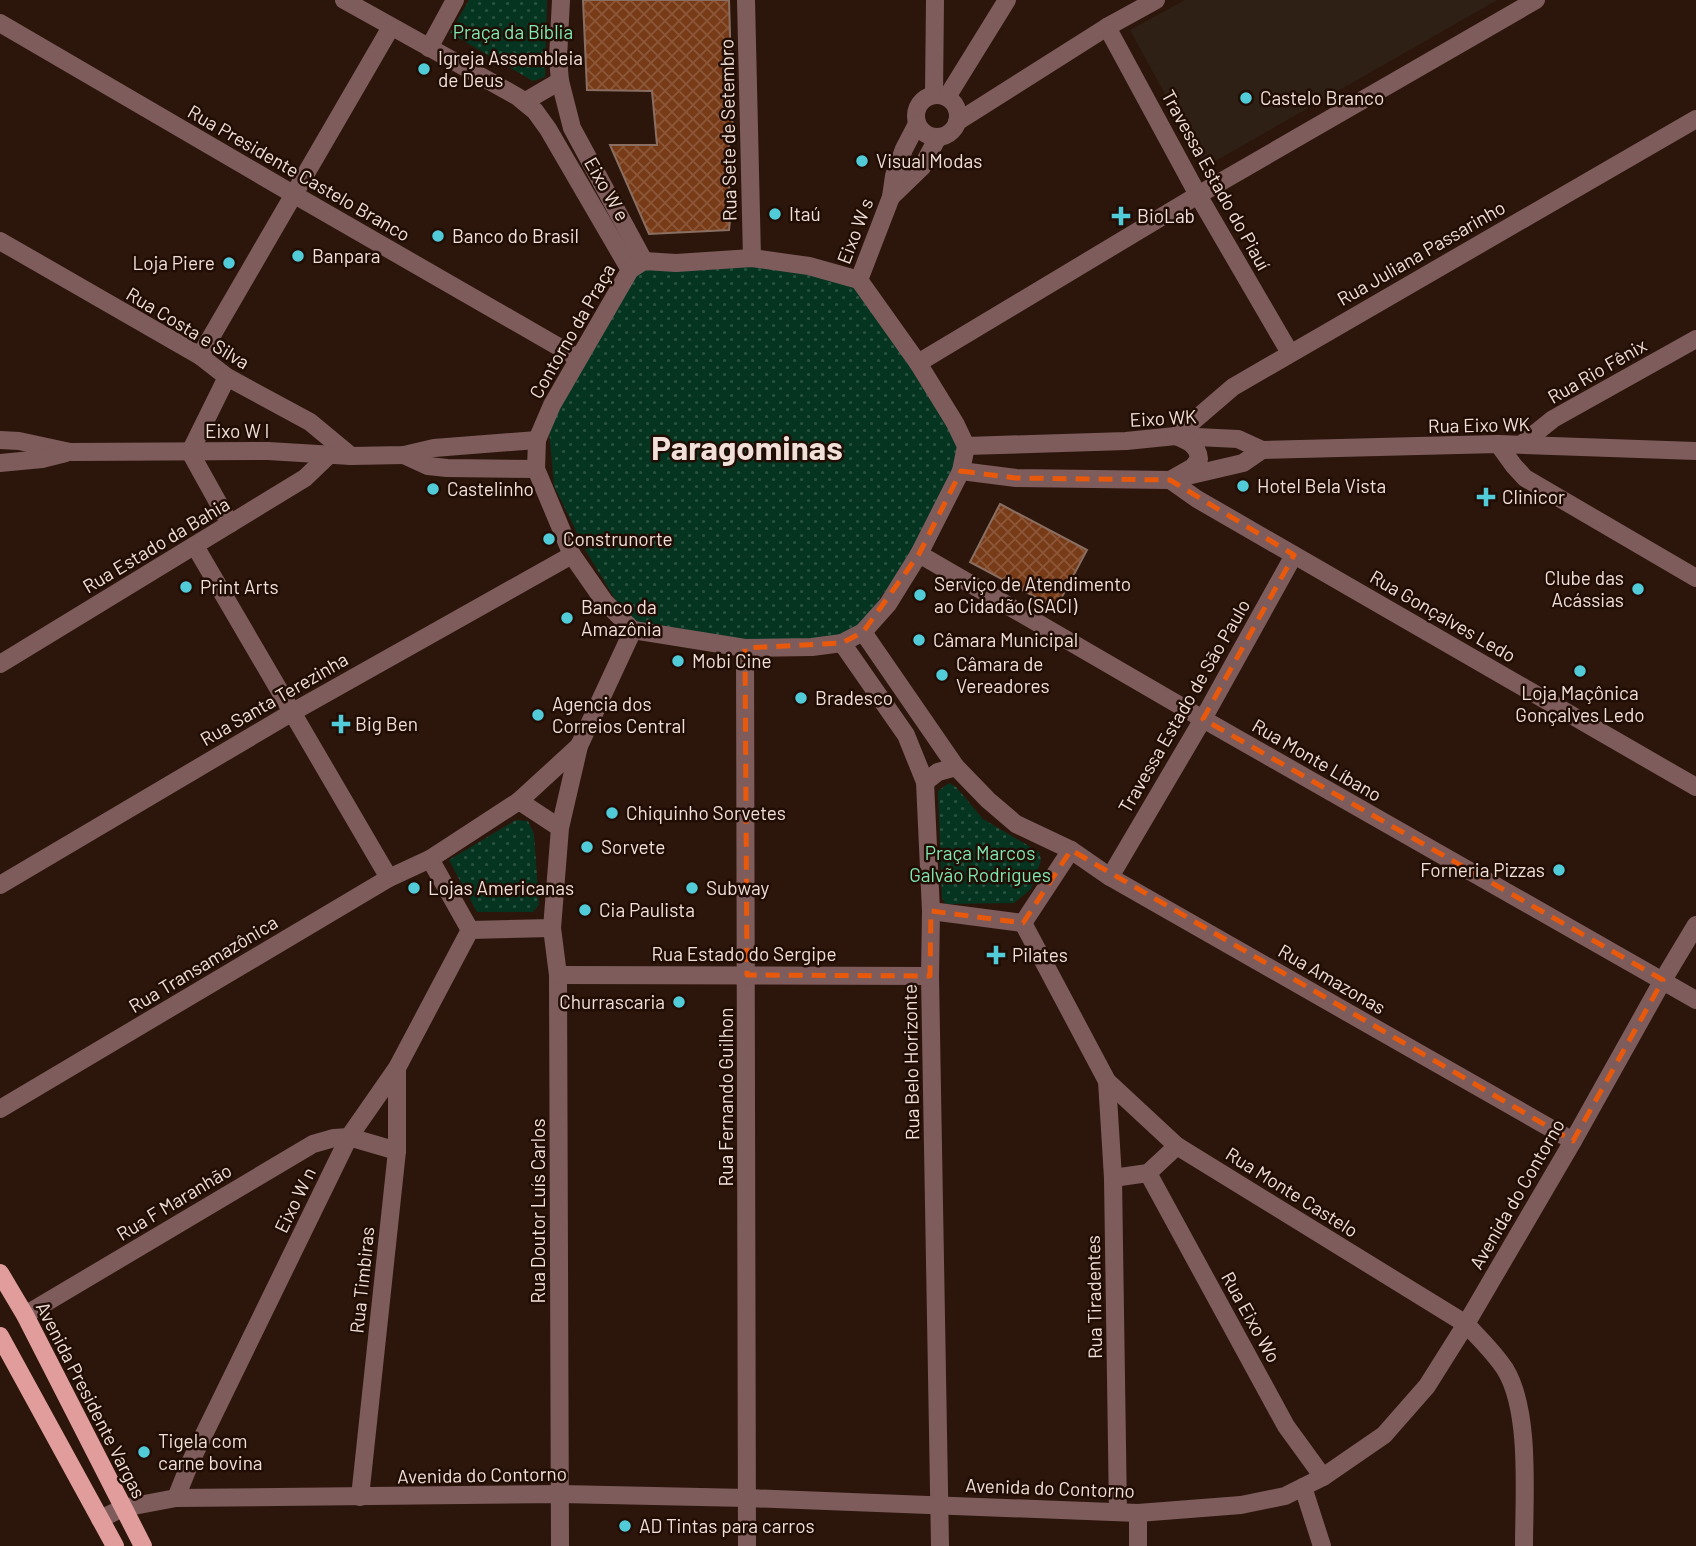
<svg xmlns="http://www.w3.org/2000/svg" width="1696" height="1546" font-family="Barlow,sans-serif">
	<style>
		.education { fill: #2f2015 }
		.park { fill: url(#park-dots) }
		.building { fill: url(#building-cross-hatch); stroke: #896e61; stroke-width: 2 }
		.lines { fill: none; stroke-linecap: round; stroke-linejoin: round }
		.minor { stroke: #7e5c5c; stroke-width: 18 }
		.major { stroke: #e19d9c; stroke-width: 18 }
		.marked { fill: none; stroke: #e8590c; stroke-width: 5; stroke-dasharray: 14 9; stroke-linejoin: round }
		.poi-dot { fill: #52cbd9; stroke: #210d04; stroke-width: 2.5 }
		.labels { text-anchor: middle; stroke-width: 5; stroke-linejoin: round; paint-order: stroke }
		.park-label { font-size: 19px; fill: #7ee9b2; stroke: #210d04 }
		.poi-label { font-size: 19px; fill: #f0e0d9; stroke: #210d04; text-anchor: start }
		.street-label { font-size: 19px; fill: #f0e0d9; stroke: #210d04 }
		.town-label { font-size: 33px; font-weight: bold; fill: #f0e0d9; stroke: #210d04 }
	</style>
	<defs>
		<pattern id="park-dots" width="8" height="8" patternUnits="userSpaceOnUse" patternTransform="scale(1.75)"><rect width="8" height="8" fill="#053521"/><path d="M2 2h.1M6 6h.1" fill="none" stroke="#2a5241" stroke-width="1.8" stroke-linecap="round"/></pattern>
		<pattern id="building-cross-hatch" width="8" height="8" patternUnits="userSpaceOnUse" patternTransform="scale(1.75)"><rect width="8" height="8" fill="#783b18"/><path d="M0 0l8 8M0 8l8-8" fill="none" stroke="#8c5739"/></pattern>
	</defs>
	<rect width="100%" height="100%" fill="#2c160b"/>
	<!-- education -->
	<path class="education" d="M1185,0H1497L1205,167L1130,30Z"/>
	<!-- park -->
	<g class="park">
		<path d="M469,0H547L545,77L533,81L450,33Z"/>
		<path d="M752,261L858,282L965,456L914,552L880,598L862,630L842,640L746,641L639,627L615,599L586,551L554,486L549,430L584,361L641,266Z"/>
		<path d="M949,783L956,787L983,819L1039,852L1041,860L1031,889L1014,903L946,904L942,898L938,791Z"/>
		<path d="M516,820L528,821L534,834L539,905L533,912H477L449,860Z"/>
	</g>
	<!-- building -->
	<g class="building">
		<path d="M583,0H729L733,143L729,142L728,182L732,201L729,230L649,234L610,145H657L652,91L587,90Z"/>
		<path d="M1000,504L1087,550L1056,608L970,562Z"/>
	</g>
	<g class="lines">
		<!-- minor -->
		<g class="minor">
			<path d="M344,0L518,97L535,111L548,129L630,270"/>
			<path d="M561,0L558,58L560,81L572,128L644,261"/>
			<path d="M746,0L752,258"/>
			<path d="M0,23L293,194L578,358"/>
			<path d="M1107,27L1198,195L1290,353"/>
			<path d="M429,48L455,0"/>
			<path d="M934,94L935,0"/>
			<circle cx="937" cy="116" r="21"/>
			<path d="M947,97L1007,0"/>
			<path d="M524,102L560,81"/>
			<path d="M957,122L1107,27L1156,0"/>
			<path d="M891,197L922,167L938,137"/>
			<path d="M0,241L200,356L227,377L310,422L351,456"/>
			<path d="M752,258L809,266L859,280L918,363L955,423L966,446L961,471L919,554L888,604L863,632L842,643L812,647L745,648L633,630L604,601L572,555L536,469L537,440L552,405L630,270L644,261L676,263Z"/>
			<path d="M859,280L891,197L894,176L904,149L917,124"/>
			<path d="M200,356L391,27"/>
			<path d="M918,363L1198,195L1536,0"/>
			<path d="M0,440L19,441L70,452L268,451L351,456L404,455L434,448L537,440"/>
			<path d="M1498,444L1514,466L1525,478L1696,578"/>
			<path d="M1522,444L1553,419L1696,339"/>
			<path d="M966,446L1126,441L1176,436L1238,439L1262,450L1498,444L1696,451"/>
			<path d="M190,452L227,377"/>
			<path d="M190,452L230,524"/>
			<path d="M404,455L428,466L447,468L536,469"/>
			<path d="M0,463L42,459L66,453"/>
			<path d="M961,471L1016,478L1170,480L1243,463L1262,450"/>
			<path d="M1170,480L1193,467L1199,459C1198,445 1188,441 1176,436L1233,387L1696,119"/>
			<path d="M1170,480L1197,499L1696,787"/>
			<path d="M195,546L389,878"/>
			<path d="M919,554L1203,719L1696,1000"/>
			<path d="M863,632L956,767L988,800L1016,824L1071,850L1110,877L1573,1141"/>
			<path d="M842,643L906,735L925,782L931,911L930,976L940,1546"/>
			<path d="M745,648L747,1546"/>
			<path d="M0,664L305,478L329,455"/>
			<path d="M925,782L938,772L956,767"/>
			<path d="M519,801L579,746"/>
			<path d="M560,828L519,801L430,859L470,930L552,928L560,828L579,746L633,630"/>
			<path d="M1110,877L1203,719L1294,555"/>
			<path d="M0,885L291,713L572,555"/>
			<path d="M931,911L1023,923L1071,850"/>
			<path d="M1023,923L1107,1081L1177,1146L1466,1324C1480,1339 1494,1352 1505,1369C1531,1411 1524,1497 1524,1546"/>
			<path d="M552,928L558,975L560,1546"/>
			<path d="M558,975L930,976"/>
			<path d="M1107,1081L1113,1178L1118,1512"/>
			<path d="M0,1109L389,878L430,859"/>
			<path d="M1148,1173L1286,1426L1323,1477"/>
			<path d="M1113,1178L1148,1173L1177,1146"/>
			<path d="M25,1315L313,1144L334,1138L349,1137L397,1151"/>
			<path d="M1303,1487L1322,1546"/>
			<path d="M360,1497L397,1151V1068"/>
			<path d="M176,1498L190,1463L349,1137L397,1068L470,930"/>
			<path d="M1138,1513V1546"/>
			<path d="M100,1519L123,1508L176,1498L561,1494L747,1498L1138,1513L1241,1505L1285,1496L1323,1477L1384,1435L1427,1386L1466,1324L1573,1141L1663,980L1696,925"/>
		</g>
		<!-- major -->
		<g class="major">
			<path d="M0,1273L25,1315L143,1546"/>
			<path d="M0,1336L115,1546"/>
		</g>
	</g>
	<!-- marked area -->
	<path class="marked" d="M961,471L1016,478L1170,480L1294,555L1203,719L1663,980L1573,1141L1071,850L1023,923L931,911L930,976L747,975L745,648L842,643L863,632L919,554Z"/>
	<!-- markers -->
	<g class="poi-dot">
		<circle cx="424" cy="69" r="7"/>
		<circle cx="1246" cy="98" r="7"/>
		<circle cx="862" cy="161" r="7"/>
		<circle cx="775" cy="214" r="7"/>
		<path d="M1117.5 205.5h7v7h7v7h-7v7h-7v-7h-7v-7h7z"/>
		<circle cx="438" cy="236" r="7"/>
		<circle cx="298" cy="256" r="7"/>
		<circle cx="229" cy="263" r="7"/>
		<circle cx="1243" cy="486" r="7"/>
		<circle cx="433" cy="489" r="7"/>
		<path d="M1482.5 486.5h7v7h7v7h-7v7h-7v-7h-7v-7h7z"/>
		<circle cx="549" cy="539" r="7"/>
		<circle cx="186" cy="587" r="7"/>
		<circle cx="1638" cy="589" r="7"/>
		<circle cx="920" cy="595" r="7"/>
		<circle cx="567" cy="618" r="7"/>
		<circle cx="919" cy="640" r="7"/>
		<circle cx="678" cy="661" r="7"/>
		<circle cx="1580" cy="671" r="7"/>
		<circle cx="942" cy="675" r="7"/>
		<circle cx="801" cy="698" r="7"/>
		<circle cx="538" cy="715" r="7"/>
		<path d="M337.5 713.5h7v7h7v7h-7v7h-7v-7h-7v-7h7z"/>
		<circle cx="612" cy="813" r="7"/>
		<circle cx="587" cy="847" r="7"/>
		<circle cx="1559" cy="870" r="7"/>
		<circle cx="414" cy="888" r="7"/>
		<circle cx="692" cy="888" r="7"/>
		<circle cx="585" cy="910" r="7"/>
		<path d="M992.5 944.5h7v7h7v7h-7v7h-7v-7h-7v-7h7z"/>
		<circle cx="679" cy="1002" r="7"/>
		<circle cx="144" cy="1452" r="7"/>
		<circle cx="625" cy="1526" r="7"/>
	</g>
	<g class="labels">
		<!-- park labels -->
		<g class="park-label">
			<text x="513" y="39">Praça da Bíblia</text>
			<text x="980" y="860">Praça Marcos<tspan x="980" dy="22">Galvão Rodrigues</tspan></text>
		</g>
		<!-- poi labels -->
		<g class="poi-label">
			<text x="438" y="65">Igreja Assembleia<tspan x="438" dy="22">de Deus</tspan></text>
			<text x="1260" y="105">Castelo Branco</text>
			<text x="876" y="168">Visual Modas</text>
			<text x="789" y="221">Itaú</text>
			<text x="1137" y="223">BioLab</text>
			<text x="452" y="243">Banco do Brasil</text>
			<text x="312" y="263">Banpara</text>
			<text x="215" y="270" text-anchor="end">Loja Piere</text>
			<text x="1257" y="493">Hotel Bela Vista</text>
			<text x="447" y="496">Castelinho</text>
			<text x="1502" y="504">Clinicor</text>
			<text x="563" y="546">Construnorte</text>
			<text x="1624" y="585" text-anchor="end">Clube das<tspan x="1624" dy="22">Acássias</tspan></text>
			<text x="934" y="591">Serviço de Atendimento<tspan x="934" dy="22">ao Cidadão (SACI)</tspan></text>
			<text x="200" y="594">Print Arts</text>
			<text x="581" y="614">Banco da<tspan x="581" dy="22">Amazônia</tspan></text>
			<text x="933" y="647">Câmara Municipal</text>
			<text x="692" y="668">Mobi Cine</text>
			<text x="956" y="671">Câmara de<tspan x="956" dy="22">Vereadores</tspan></text>
			<text x="1580" y="700" text-anchor="middle">Loja Maçônica<tspan x="1580" dy="22">Gonçalves Ledo</tspan></text>
			<text x="815" y="705">Bradesco</text>
			<text x="552" y="711">Agencia dos<tspan x="552" dy="22">Correios Central</tspan></text>
			<text x="355" y="731">Big Ben</text>
			<text x="626" y="820">Chiquinho Sorvetes</text>
			<text x="601" y="854">Sorvete</text>
			<text x="1545" y="877" text-anchor="end">Forneria Pizzas</text>
			<text x="428" y="895">Lojas Americanas</text>
			<text x="706" y="895">Subway</text>
			<text x="599" y="917">Cia Paulista</text>
			<text x="1012" y="962">Pilates</text>
			<text x="665" y="1009" text-anchor="end">Churrascaria</text>
			<text x="158" y="1448">Tigela com<tspan x="158" dy="22">carne bovina</tspan></text>
			<text x="639" y="1533">AD Tintas para carros</text>
		</g>
		<!-- street labels -->
		<g class="street-label">
			<text transform="translate(728 130) rotate(-91)" y="7">Rua Sete de Setembro</text>
			<text transform="translate(299 173) rotate(30)" y="7">Rua Presidente Castelo Branco</text>
			<text transform="translate(1216 180) rotate(61)" y="7">Travessa Estado do Piauí</text>
			<text transform="translate(607 189) rotate(60)" y="7">Eixo W e</text>
			<text transform="translate(855 231) rotate(-69)" y="7">Eixo W s</text>
			<text transform="translate(1421 253) rotate(-30)" y="7">Rua Juliana Passarinho</text>
			<text transform="translate(188 328) rotate(31)" y="7">Rua Costa e Silva</text>
			<text transform="translate(572 331) rotate(-60)" y="7">Contorno da Praça</text>
			<text transform="translate(1597 371) rotate(-30)" y="7">Rua Rio Fênix</text>
			<text transform="translate(1163 418) rotate(-3)" y="7">Eixo WK</text>
			<text transform="translate(1479 425) rotate(-1)" y="7">Rua Eixo WK</text>
			<text x="237" y="438">Eixo W l</text>
			<text transform="translate(156 545) rotate(-31)" y="7">Rua Estado da Bahia</text>
			<text transform="translate(1443 616) rotate(30)" y="7">Rua Gonçalves Ledo</text>
			<text transform="translate(274 699) rotate(-30)" y="7">Rua Santa Terezinha</text>
			<text transform="translate(1184 706) rotate(-60)" y="7">Travessa Estado de São Paulo</text>
			<text transform="translate(1317 760) rotate(30)" y="7">Rua Monte Líbano</text>
			<text x="744" y="961">Rua Estado do Sergipe</text>
			<text transform="translate(203 964) rotate(-31)" y="7">Rua Transamazônica</text>
			<text transform="translate(1332 979) rotate(30)" y="7">Rua Amazonas</text>
			<text transform="translate(911 1062) rotate(-91)" y="7">Rua Belo Horizonte</text>
			<text transform="translate(726 1097) rotate(-90)" y="7">Rua Fernando Guilhon</text>
			<text transform="translate(1292 1192) rotate(32)" y="7">Rua Monte Castelo</text>
			<text transform="translate(1517 1194) rotate(-60)" y="7">Avenida do Contorno</text>
			<text transform="translate(295 1200) rotate(-64)" y="7">Eixo W n</text>
			<text transform="translate(174 1202) rotate(-31)" y="7">Rua F Maranhão</text>
			<text transform="translate(538 1211) rotate(-90)" y="7">Rua Doutor Luís Carlos</text>
			<text transform="translate(362 1280) rotate(-84)" y="7">Rua Timbiras</text>
			<text transform="translate(1094 1297) rotate(-91)" y="7">Rua Tiradentes</text>
			<text transform="translate(1251 1317) rotate(61)" y="7">Rua Eixo Wo</text>
			<text transform="translate(91 1400) rotate(63)" y="7">Avenida Presidente Vargas</text>
			<text transform="translate(482 1475) rotate(-1)" y="7">Avenida do Contorno</text>
			<text transform="translate(1050 1488) rotate(2)" y="7">Avenida do Contorno</text>
		</g>
		<!-- town labels -->
		<g class="town-label">
			<text x="747" y="460">Paragominas</text>
		</g>
	</g>
</svg>
